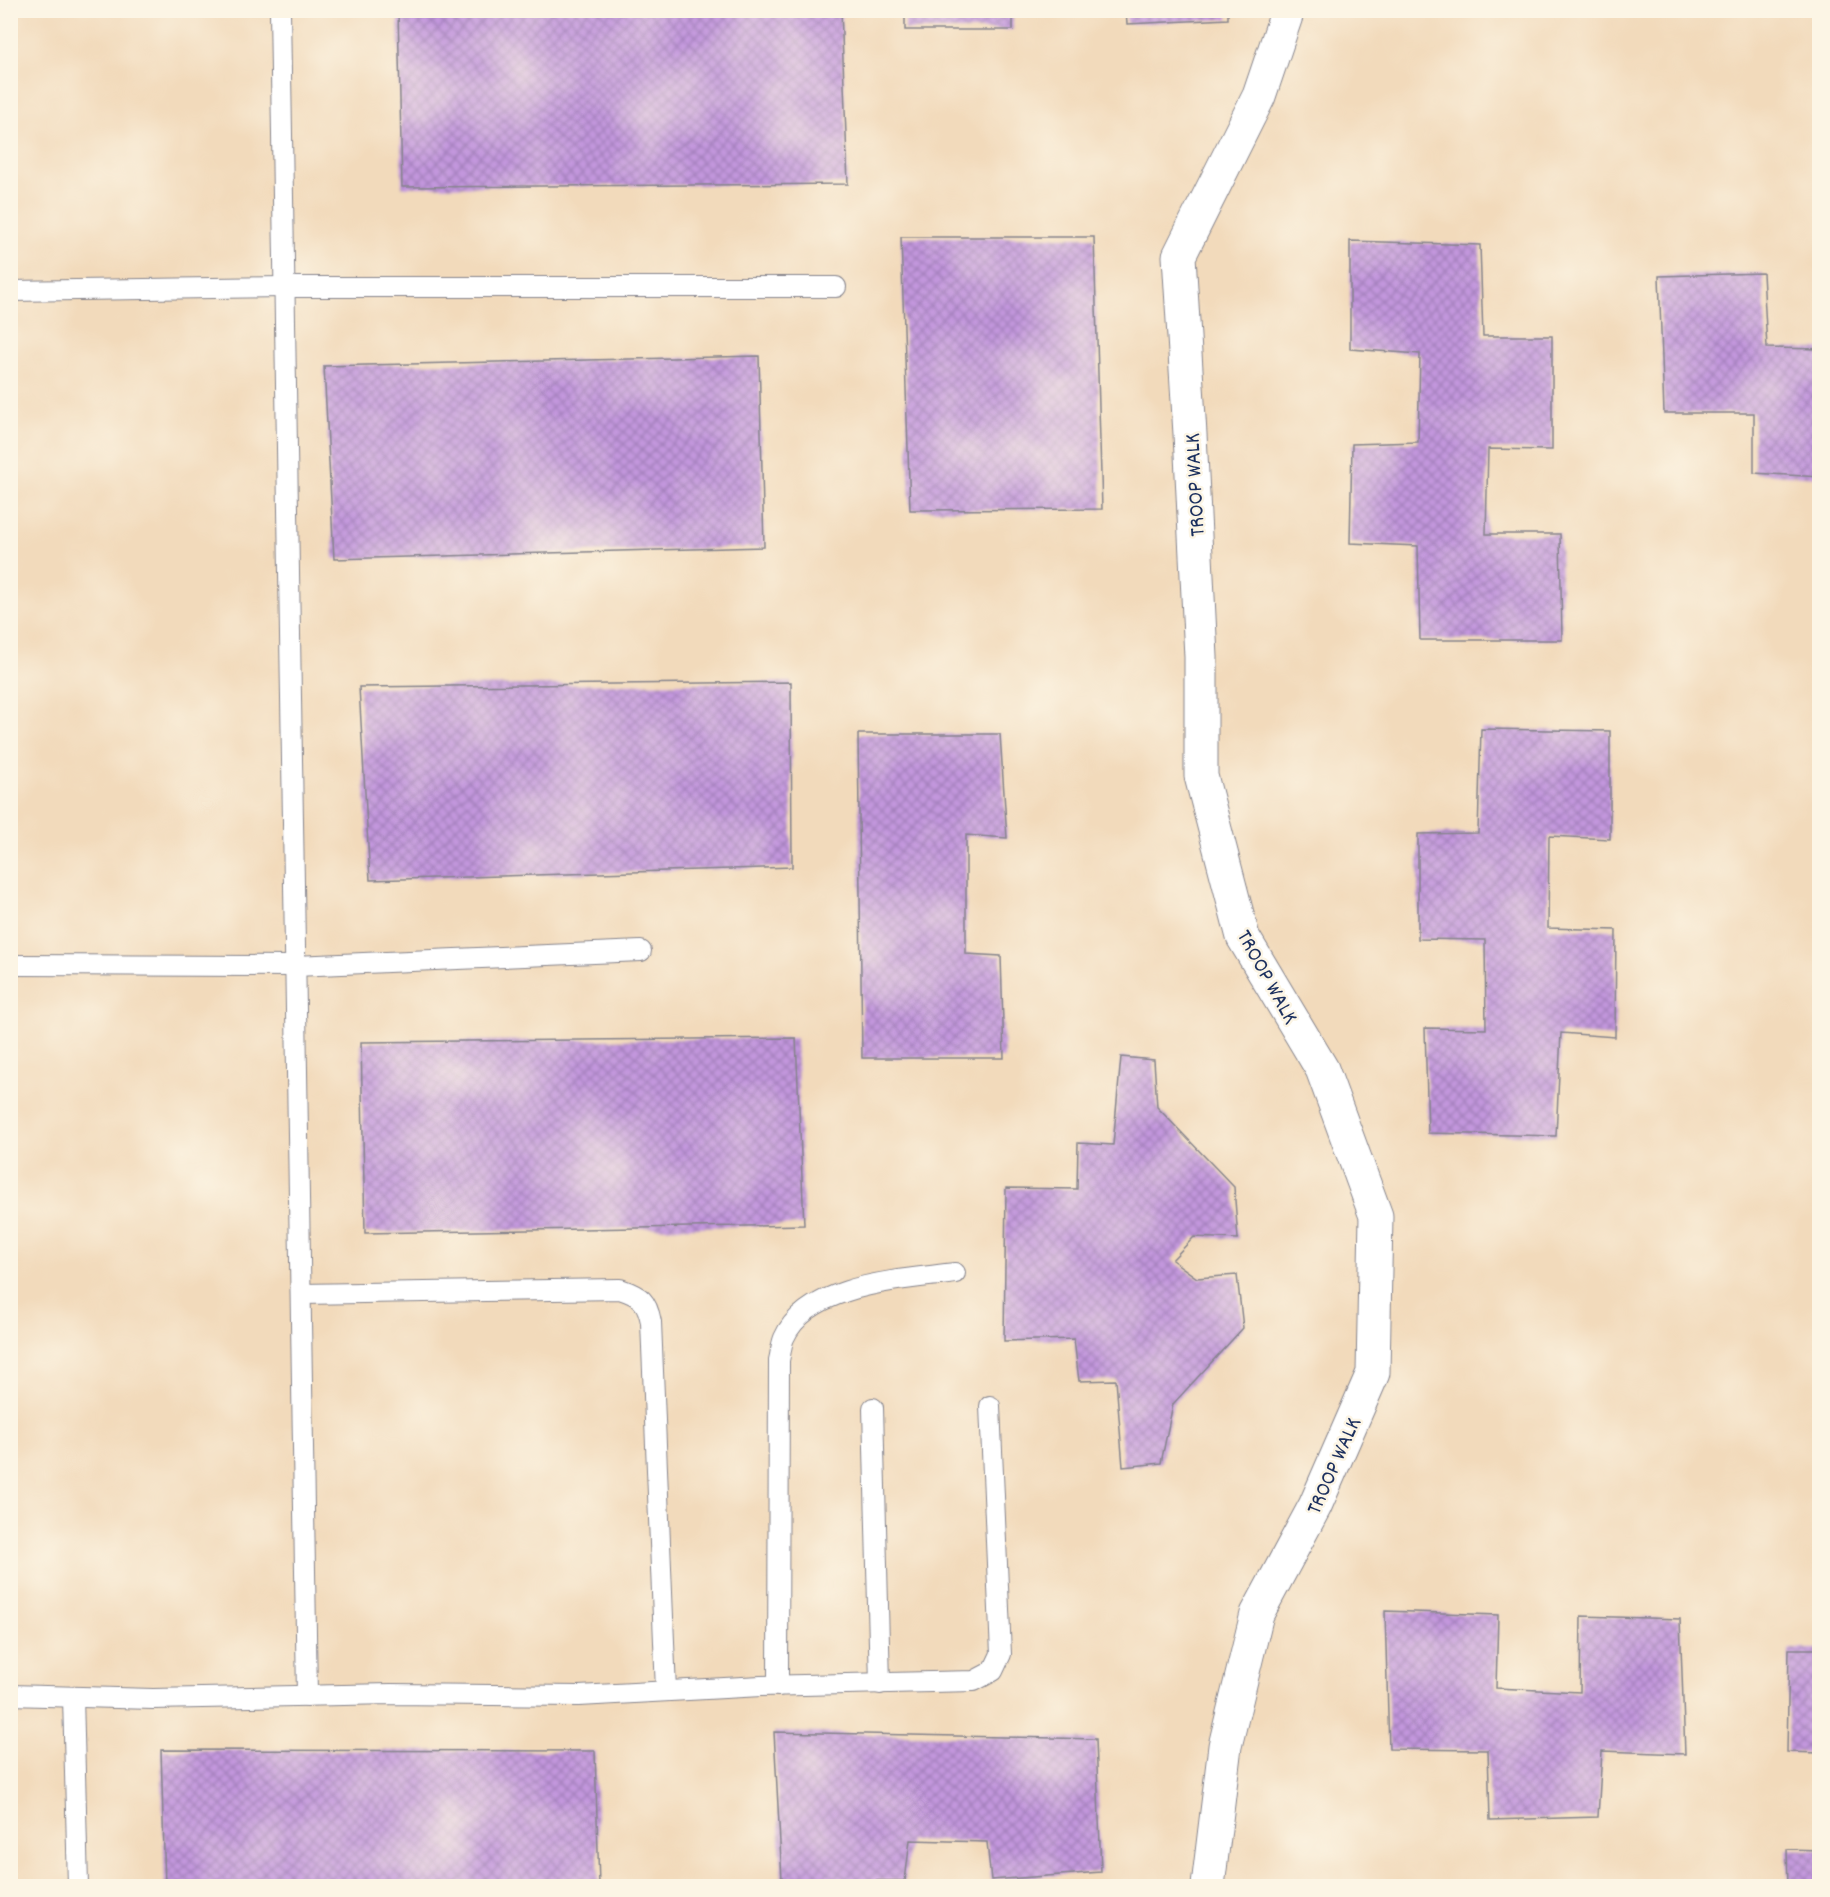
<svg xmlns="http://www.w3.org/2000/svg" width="1830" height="1897" font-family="Dekko,sans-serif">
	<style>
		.building { fill: url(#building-cross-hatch) }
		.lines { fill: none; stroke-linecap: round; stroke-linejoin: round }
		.lane-casing { stroke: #86848c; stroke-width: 22 }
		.street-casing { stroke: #86848c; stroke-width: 35 }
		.lane { stroke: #fff; stroke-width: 20 }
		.street { stroke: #fff; stroke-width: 33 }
		.labels { text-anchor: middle; stroke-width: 5; stroke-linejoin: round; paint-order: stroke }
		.street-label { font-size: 22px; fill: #1b2f5e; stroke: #fcf5e5 }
	</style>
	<defs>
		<pattern id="building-cross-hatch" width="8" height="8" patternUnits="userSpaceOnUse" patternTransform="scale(1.5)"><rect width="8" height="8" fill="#c397dd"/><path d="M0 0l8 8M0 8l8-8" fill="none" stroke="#9e7cb6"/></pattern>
	</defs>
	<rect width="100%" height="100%" fill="#fcf5e5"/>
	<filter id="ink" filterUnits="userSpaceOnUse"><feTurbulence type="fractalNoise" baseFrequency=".0167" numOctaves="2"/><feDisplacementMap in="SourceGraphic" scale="12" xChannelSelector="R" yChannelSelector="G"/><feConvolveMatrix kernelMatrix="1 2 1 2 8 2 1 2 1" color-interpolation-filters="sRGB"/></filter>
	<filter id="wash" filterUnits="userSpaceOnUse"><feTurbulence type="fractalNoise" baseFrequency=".008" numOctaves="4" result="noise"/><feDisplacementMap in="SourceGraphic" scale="24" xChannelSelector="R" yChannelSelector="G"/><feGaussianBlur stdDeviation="1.35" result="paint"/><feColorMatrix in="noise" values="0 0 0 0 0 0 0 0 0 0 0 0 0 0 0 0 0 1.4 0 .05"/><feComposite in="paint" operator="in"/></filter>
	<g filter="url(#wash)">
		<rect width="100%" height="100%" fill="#f2dabb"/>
		<g id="blocks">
			<!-- building -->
			<g class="building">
				<path d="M398,10H841L848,184L402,187Z"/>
				<rect x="905" y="10" width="108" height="20"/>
				<path d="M1126,10H1228V19L1127,24Z"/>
				<path d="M901,237H1094L1102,509L910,510Z"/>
				<path d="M1350,241L1480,245L1483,336H1552V450L1488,449L1486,534H1560L1562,640H1420L1418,546L1350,543L1352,444L1418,442L1420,354L1350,349Z"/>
				<path d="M1763,273L1767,348L1820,349V477L1754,473V413H1664L1659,276Z"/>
				<path d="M759,356L764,547L334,559L324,366Z"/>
				<path d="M791,682L792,867L370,880L359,687Z"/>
				<path d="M1481,729L1610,731V839L1549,836L1548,928L1616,930L1615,1037L1561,1033L1556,1136L1428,1133L1425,1028L1486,1029L1485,940L1418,939V834L1478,833Z"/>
				<path d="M858,734H1000L1007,838L966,835V954L1001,956L1004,1058H862Z"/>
				<path d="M796,1038L804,1225L365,1233L361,1042Z"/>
				<path d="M1121,1057L1154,1060L1157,1107L1234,1187L1238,1239L1194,1237L1172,1260L1197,1278L1237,1275L1243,1328L1173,1404L1161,1463L1123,1467L1116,1380L1079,1381L1074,1339L1004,1341L1006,1188L1077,1189L1078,1143L1113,1145Z"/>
				<path d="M1385,1611L1498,1615L1496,1688L1580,1692L1581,1616L1680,1619L1685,1754L1602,1751L1598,1817L1490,1820L1488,1750L1389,1749Z"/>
				<path d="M1789,1649H1820V1753L1787,1752Z"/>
				<path d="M774,1732L1096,1739L1101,1872L991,1880L987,1842L910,1840L905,1881L782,1880Z"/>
				<path d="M161,1750L595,1751L599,1886H165Z"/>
				<path d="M1787,1849L1820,1850V1886H1788Z"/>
			</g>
		</g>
	</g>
	<g filter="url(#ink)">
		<use href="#blocks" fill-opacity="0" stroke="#86848c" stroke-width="1.5"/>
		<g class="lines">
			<!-- lane casing -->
			<g class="lane-casing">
				<g id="lane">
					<path d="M280,10L307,1696"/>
					<path d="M10,291L285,287H836"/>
					<path d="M10,965L295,966L641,951"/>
					<path d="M301,1294L620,1289C641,1296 647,1301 651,1322L666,1691"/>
					<path d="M873,1408L880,1684"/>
					<path d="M778,1686L779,1360C781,1353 781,1345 784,1338C808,1283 904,1280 955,1273"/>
					<path d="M10,1695L153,1699L391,1694L579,1696L761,1686L974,1681L993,1671L1001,1654L990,1406"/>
					<path d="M73,1697L78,1886"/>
				</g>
			</g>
			<!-- street casing -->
			<g class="street-casing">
				<path id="street" d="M1208,1886L1225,1746L1257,1614L1315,1506L1373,1373L1376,1216L1322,1069L1243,937L1201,776V657L1190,434L1179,256L1259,96L1288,10"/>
			</g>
			<!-- lane -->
			<use href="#lane" class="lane"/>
			<!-- street -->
			<use href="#street" class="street"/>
		</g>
	</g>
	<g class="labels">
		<!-- street labels -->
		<g class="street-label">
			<text transform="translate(1193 485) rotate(-93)" y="8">TROOP WALK</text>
			<text transform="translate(1269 976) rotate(61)" y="8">TROOP WALK</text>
			<text transform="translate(1332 1465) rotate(-66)" y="8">TROOP WALK</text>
		</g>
	</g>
	<!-- margin -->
	<rect width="1830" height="1897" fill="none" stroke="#fcf5e5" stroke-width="36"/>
</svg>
